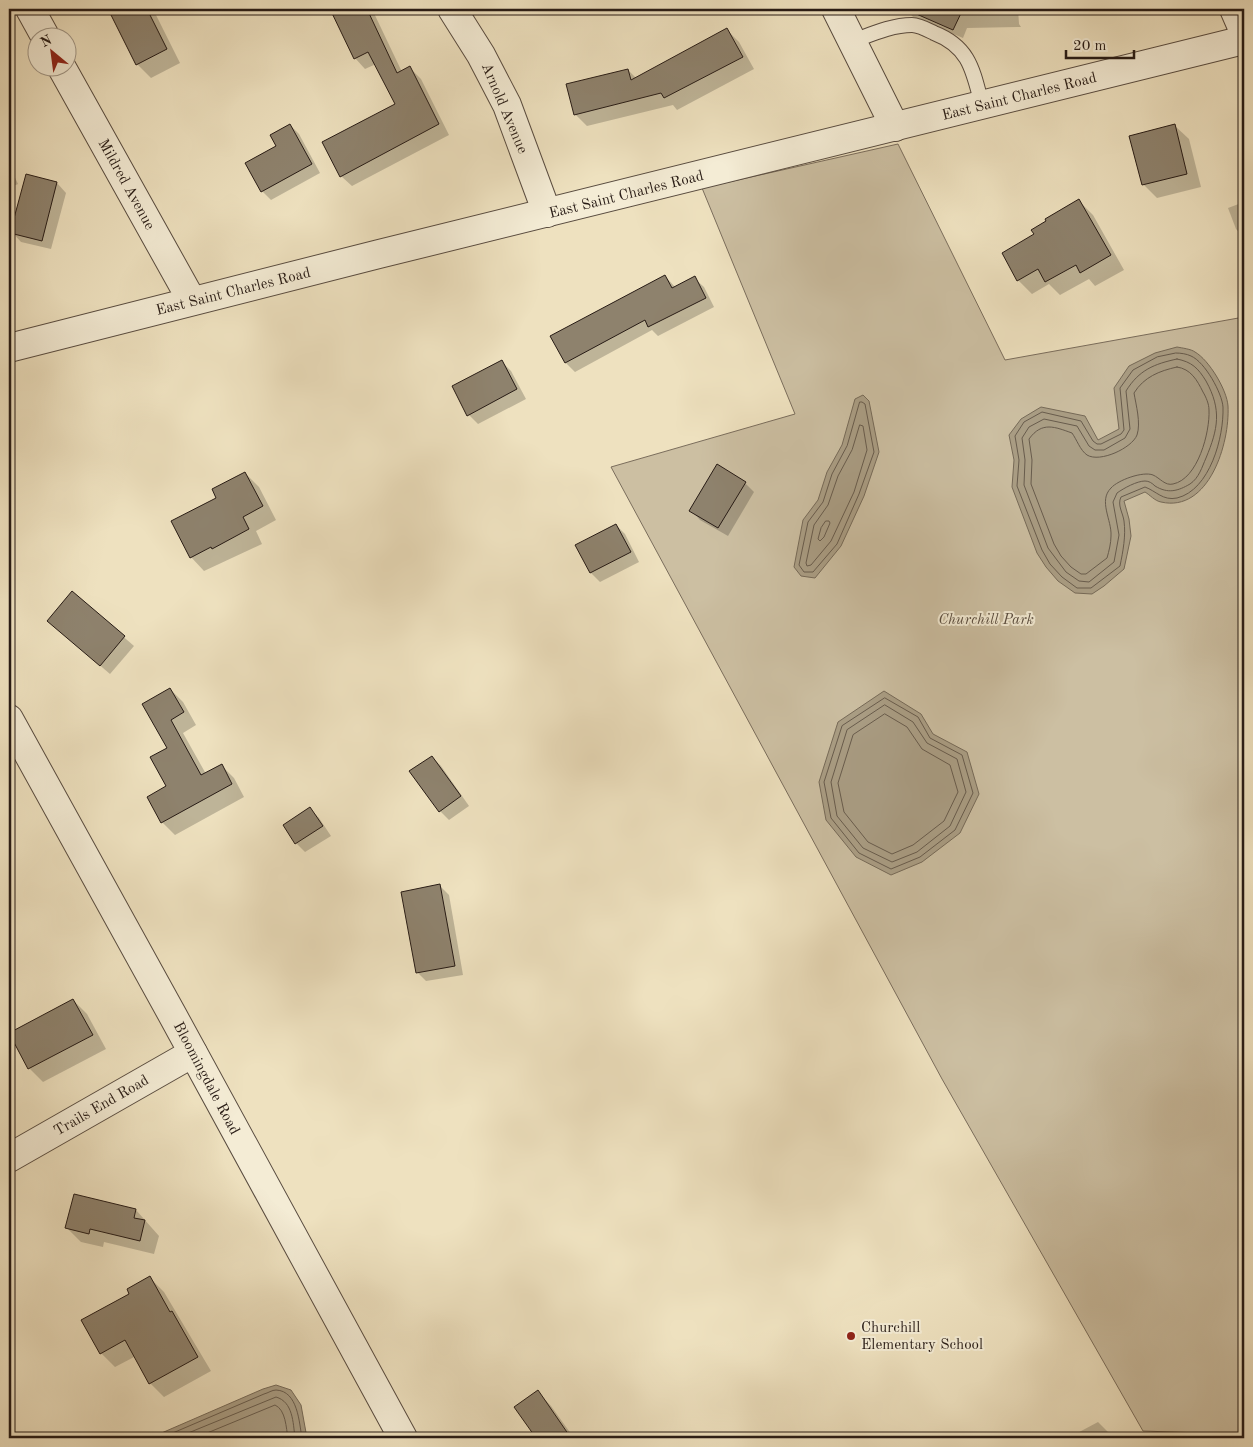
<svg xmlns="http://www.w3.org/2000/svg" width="1253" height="1447" font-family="'Old Standard TT',serif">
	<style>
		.green { fill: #ccbfa2; stroke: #7a6d5c }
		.water { fill: #aa9e85; stroke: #766a58 }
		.shadow { fill: #0003 }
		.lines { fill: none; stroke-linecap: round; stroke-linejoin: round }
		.shore { stroke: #685c4d; stroke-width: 1 }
		.building { fill: #8e826d; stroke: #271b15 }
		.service-casing { stroke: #594c40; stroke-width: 16 }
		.minor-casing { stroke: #594c40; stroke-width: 30 }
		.tertiary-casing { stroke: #594c40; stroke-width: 30 }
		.service { stroke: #f4ecd5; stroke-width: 14 }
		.minor { stroke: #f4ecd5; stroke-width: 28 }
		.tertiary { stroke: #f4ecd5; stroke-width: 28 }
		.poi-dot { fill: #8f2418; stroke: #f4ecd5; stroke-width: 2 }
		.labels { text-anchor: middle; stroke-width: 4; stroke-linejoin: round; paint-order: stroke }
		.street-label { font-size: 15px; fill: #271b15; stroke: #f4ecd5 }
		.park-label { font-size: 15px; font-style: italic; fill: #594c3f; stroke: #f4ecd5 }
		.poi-label { font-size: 15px; fill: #271b15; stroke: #f4ecd5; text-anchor: start }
	</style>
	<rect width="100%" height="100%" fill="#eee1bf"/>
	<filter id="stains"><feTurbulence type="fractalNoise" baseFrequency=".004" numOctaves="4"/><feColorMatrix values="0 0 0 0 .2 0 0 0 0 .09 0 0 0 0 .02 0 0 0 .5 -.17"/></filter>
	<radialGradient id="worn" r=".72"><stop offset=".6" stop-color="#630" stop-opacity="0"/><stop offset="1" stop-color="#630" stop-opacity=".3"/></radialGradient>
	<!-- green -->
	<path class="green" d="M898,144L1005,360L1244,317V1438H1233L1230,1434L1143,1431L942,1079L611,467L795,414L702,188Z"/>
	<!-- water -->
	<g class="water">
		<path d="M1177,347C1182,348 1191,349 1195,352C1209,360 1227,390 1228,406C1230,443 1209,513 1161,502C1155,501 1150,495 1145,492L1124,501L1129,519L1131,536L1124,569L1104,586L1092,594L1075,593L1058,581L1046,567L1037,553L1012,487L1014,460L1009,435L1021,419L1041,407L1085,416L1098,440L1119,429L1114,388L1129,366L1155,353Z"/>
		<path d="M863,395L869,401L879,452L864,496L841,546L815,578L801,576L794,567L803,520L818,500L827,472L842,445L855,399Z"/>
		<path d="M884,691L921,714L933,734L967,752L979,794L960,833L922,862L891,875L856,857L826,820L819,782L838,722Z"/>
		<path d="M276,1385L291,1390L301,1405L307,1438H150L263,1389Z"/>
	</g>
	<!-- shadow -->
	<g class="shadow">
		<path d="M109,9H153L180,63L151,78L137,64Z"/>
		<path d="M331,9H372L402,72L410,68L421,79L449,135L352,186L341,176L397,105L376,64L365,69L355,58Z"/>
		<path d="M906,9H1018L1019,24L1021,27L967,28L963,38L913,17Z"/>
		<path d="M727,30L739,42L754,69L677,110L673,105L587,126L575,114L628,70L636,78Z"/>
		<path d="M290,125L299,134L320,173L271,200L262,191L277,147Z"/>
		<path d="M1175,126L1189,139L1201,187L1157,198L1143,184Z"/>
		<path d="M9,165L18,184L9,188Z"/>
		<path d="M26,176L57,183L66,193L51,249L21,242L12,232Z"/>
		<path d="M1079,201L1093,215L1124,270L1095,286L1089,279L1060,295L1049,284L1032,294L1018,280Z"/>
		<path d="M1244,202V238L1236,229L1228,208Z"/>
		<path d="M665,276L675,287L694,278L704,287L714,307L658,336L652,330L575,372L566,363Z"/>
		<path d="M502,362L511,371L526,399L478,424L469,415Z"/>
		<path d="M245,473L259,487L276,520L256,531L262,544L204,571L191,557L218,498Z"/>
		<path d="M745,483L754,492L728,536L700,520L691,510Z"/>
		<path d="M616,525L625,534L639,562L600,582L591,573L577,545Z"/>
		<path d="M72,592L134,646L110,674L48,621Z"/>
		<path d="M170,689L183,702L196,725L183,733L206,774L221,765L234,778L244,797L175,835L162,822L168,787Z"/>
		<path d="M432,757L441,766L469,806L449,820L440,811Z"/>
		<path d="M310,809L319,818L331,836L305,852L296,843Z"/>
		<path d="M440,886L449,895L463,975L426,981L417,972Z"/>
		<path d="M9,928L14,936L9,939Z"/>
		<path d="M73,1000L87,1014L106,1049L43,1082L29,1068Z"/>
		<path d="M136,1210L159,1236L154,1254L104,1242L103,1247L81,1242L67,1228Z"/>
		<path d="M150,1278L164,1292L211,1371L164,1397L150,1383L136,1356L115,1367L101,1353L131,1294Z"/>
		<path d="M538,1392L551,1406L574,1438H538L516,1407Z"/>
		<path d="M1098,1422L1114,1438H1068Z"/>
	</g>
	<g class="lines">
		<!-- shore -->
		<g class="shore">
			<path d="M1176,353C1181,353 1187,354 1191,356C1205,362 1222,393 1223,407C1224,437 1210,490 1177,498C1163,501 1156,491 1145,487L1121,497C1117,505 1123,513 1124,521C1126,536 1123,551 1120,566L1091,588H1077L1062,577L1050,564L1042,550L1017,486L1019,460L1015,436L1024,422L1042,412L1081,421L1093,441L1097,444H1101L1121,434L1124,430L1120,388L1133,370L1157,357Z"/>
			<path d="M1177,359C1192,362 1198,368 1206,381C1222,410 1218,429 1206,458C1202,467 1199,478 1190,484C1178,491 1168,494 1155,486C1152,483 1149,481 1145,481C1137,481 1124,488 1117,493L1113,502L1119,535L1114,562L1089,582L1079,581L1066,572L1048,548L1024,485L1025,460L1022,438L1029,427L1044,419L1077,426L1089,446L1095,450H1104L1125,438L1130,429L1126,391C1139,370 1154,364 1177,359Z"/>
			<path d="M1177,367C1191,369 1197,380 1203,392C1206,397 1209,404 1209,410C1210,432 1198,479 1173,484C1165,486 1160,478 1153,475C1143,471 1118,480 1111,488C1098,501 1112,520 1111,536C1111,543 1109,551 1107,558L1086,574H1081L1071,567L1061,556L1054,544L1031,484L1032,460L1029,439C1042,421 1055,427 1072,433C1077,440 1080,450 1087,455C1100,463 1132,448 1137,435C1141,423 1136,405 1134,393C1144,377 1159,371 1177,367Z"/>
			<path d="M860,402H862L865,404L874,452L859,494L837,544L813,572H804L799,565L808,522L823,502L832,474L847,446Z"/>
			<path d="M860,425L863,426L867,450L854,492L831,541L811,565L807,566L806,563L814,525L828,505L838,476L852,450Z"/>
			<path d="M826,521H829L830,523L824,537L820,541L818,539L821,528Z"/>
			<path d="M885,698L918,717L930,738L962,755L973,793L955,830L920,857L891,869L859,853L831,818L824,782L842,726Z"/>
			<path d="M885,705L913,722L927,743L957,759L966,792L950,826L917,852L892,862L863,848L837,816L831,782L847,730Z"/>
			<path d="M885,714L907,727L922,749L950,765L958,792L944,821L913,845L892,854L868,842L844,812L838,783L853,735Z"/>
			<path d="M161,1438L264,1394C268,1393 272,1390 276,1390C298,1391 299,1422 302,1438"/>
			<path d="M176,1438L276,1397C293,1402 293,1422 295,1438"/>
			<path d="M195,1438L275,1405C286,1410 286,1428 288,1438"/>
		</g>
	</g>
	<!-- building -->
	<g class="building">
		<path d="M108,9H147L167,49L136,65Z"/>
		<path d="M330,9H367L397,73L410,66L439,124L340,177L322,142L395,104L368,52L354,59Z"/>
		<path d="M905,9H963L953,30Z"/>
		<path d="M727,28L743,57L664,98L661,93L574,115L566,84L628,69L631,80Z"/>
		<path d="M290,124L312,164L261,192L245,163L276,146L270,135Z"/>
		<path d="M1175,124L1187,174L1142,185L1129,136Z"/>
		<path d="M26,174L57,182L42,241L10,233Z"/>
		<path d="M1079,199L1111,255L1080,273L1076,265L1045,282L1038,269L1017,281L1002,253L1034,234L1031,230L1046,221L1045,219Z"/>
		<path d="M665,275L672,288L695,276L706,298L648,327L645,320L565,363L550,336Z"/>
		<path d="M502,360L517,389L467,416L452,386Z"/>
		<path d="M717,464L746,482L718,528L689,511Z"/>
		<path d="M245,472L263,506L243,517L249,529L212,549L211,547L190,558L171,521L216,498L212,489Z"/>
		<path d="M616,524L631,552L590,573L575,545Z"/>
		<path d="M72,591L125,636L100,666L47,621Z"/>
		<path d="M170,688L184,712L171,720L201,775L222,764L232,784L161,823L147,797L166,786L150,757L167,748L142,704Z"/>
		<path d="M432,756L461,796L439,812L409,771Z"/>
		<path d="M310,807L323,826L295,844L283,825Z"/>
		<path d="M440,884L455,966L416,973L401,892Z"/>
		<path d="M73,999L93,1035L28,1069L9,1033Z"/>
		<path d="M74,1194L136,1209L134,1218L145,1220L140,1241L90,1229L89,1234L65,1228Z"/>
		<path d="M150,1276L170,1312L172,1311L198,1357L149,1384L125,1340L100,1354L81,1320L129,1294L127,1289Z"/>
		<path d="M538,1390L571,1438H536L514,1407Z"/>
	</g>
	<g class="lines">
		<!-- service casing -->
		<g class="service-casing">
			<path id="service" d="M853,41C872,34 892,25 912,25C919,25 928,30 934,33C970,47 973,71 982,105"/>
		</g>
		<!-- minor casing -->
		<g class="minor-casing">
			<g id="minor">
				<path d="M30,9L46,38"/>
				<path d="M452,9L481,55L507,105L547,213"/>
				<path d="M836,9L895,127"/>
				<path d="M1234,9L1244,32"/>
				<path d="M62,68L192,301"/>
				<path d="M9,1158L193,1053"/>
			</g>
		</g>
		<!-- tertiary casing -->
		<g class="tertiary-casing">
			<g id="tertiary">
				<path d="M9,348L379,254L1244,40"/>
				<path d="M9,719L173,1016L403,1438"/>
			</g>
		</g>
		<!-- service -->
		<use href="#service" class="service"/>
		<!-- minor -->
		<use href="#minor" class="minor"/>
		<!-- tertiary -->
		<use href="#tertiary" class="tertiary"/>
	</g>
	<!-- markers -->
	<circle class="poi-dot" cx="851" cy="1336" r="5"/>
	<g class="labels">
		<!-- street labels -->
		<g class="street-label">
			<text transform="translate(1019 96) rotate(-14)" y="5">East Saint Charles Road</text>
			<text transform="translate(505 108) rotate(67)" y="5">Arnold Avenue</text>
			<text transform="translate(127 184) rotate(61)" y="5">Mildred Avenue</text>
			<text transform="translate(626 194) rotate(-14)" y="5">East Saint Charles Road</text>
			<text transform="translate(233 291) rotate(-14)" y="5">East Saint Charles Road</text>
			<text transform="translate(207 1078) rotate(62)" y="5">Bloomingdale Road</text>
			<text transform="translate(101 1105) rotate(-30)" y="5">Trails End Road</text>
		</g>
		<!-- park labels -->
		<g class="park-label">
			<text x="986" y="624">Churchill Park</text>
		</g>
		<!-- poi labels -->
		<g class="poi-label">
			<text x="861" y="1332">Churchill<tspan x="861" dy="17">Elementary School</tspan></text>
		</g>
	</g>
	<!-- margin -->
	<rect width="1253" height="1447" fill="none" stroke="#eee1bf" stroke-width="30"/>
	<rect x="10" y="10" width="1233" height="1427" fill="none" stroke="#271b15" stroke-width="2.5"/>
	<rect x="15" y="15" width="1223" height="1417" fill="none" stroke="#271b15"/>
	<!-- north arrow -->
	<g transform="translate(52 52) rotate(331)"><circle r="24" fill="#f4ecd5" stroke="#a29888"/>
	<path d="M0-4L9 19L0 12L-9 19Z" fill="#8f2418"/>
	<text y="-8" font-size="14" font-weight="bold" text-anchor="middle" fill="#271b15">N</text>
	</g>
	<!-- scale -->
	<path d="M1066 50v8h68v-8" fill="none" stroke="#271b15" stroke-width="2.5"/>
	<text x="1073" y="50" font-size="15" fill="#271b15" stroke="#f4ecd5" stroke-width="4" paint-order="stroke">20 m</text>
	<rect width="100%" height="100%" filter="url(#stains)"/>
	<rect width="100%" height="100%" fill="url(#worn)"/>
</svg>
